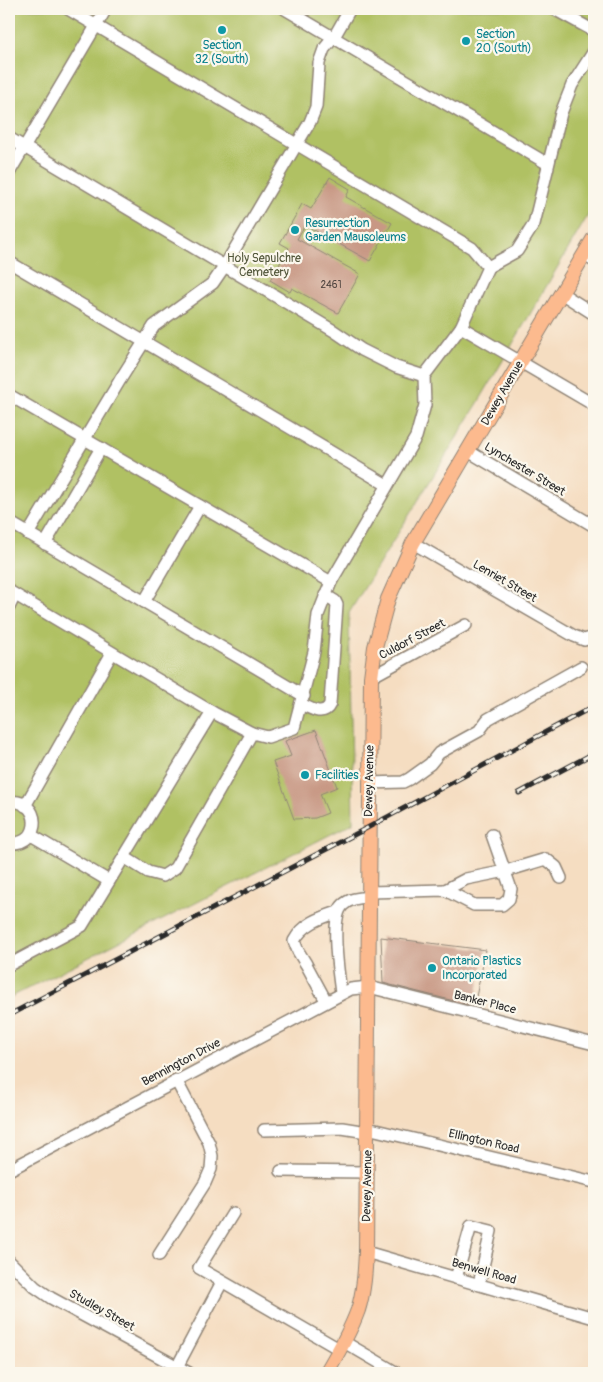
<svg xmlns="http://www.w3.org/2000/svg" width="603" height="1382" font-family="Pangolin,sans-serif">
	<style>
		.green { fill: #b0c164; stroke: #6e7648 }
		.building { fill: #c89884 }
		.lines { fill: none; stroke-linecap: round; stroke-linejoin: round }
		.minor-casing { stroke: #908476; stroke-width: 14 }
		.major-casing { stroke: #908476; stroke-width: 16 }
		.minor { stroke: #fff; stroke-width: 11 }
		.major { stroke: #fcba8e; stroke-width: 14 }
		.rail-casing { stroke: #2b2b2b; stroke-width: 5 }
		.rail { stroke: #fbf7ec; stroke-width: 3; stroke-dasharray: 9; stroke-linecap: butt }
		.culture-dot { fill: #0f9aa8; stroke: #fbf7ec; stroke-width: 2 }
		.labels { text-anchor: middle; stroke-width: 4.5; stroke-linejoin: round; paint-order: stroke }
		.number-label { font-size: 10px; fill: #524641 }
		.culture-label { font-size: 12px; fill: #0d838f; stroke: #fbf7ec; text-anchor: start }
		.park-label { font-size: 12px; fill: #53583c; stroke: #fbf7ec }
		.street-label { font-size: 12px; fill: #2b2b2b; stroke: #fbf7ec }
	</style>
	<rect width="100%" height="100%" fill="#fbf7ec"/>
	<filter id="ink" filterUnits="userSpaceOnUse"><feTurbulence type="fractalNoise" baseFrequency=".02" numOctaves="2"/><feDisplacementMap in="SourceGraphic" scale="10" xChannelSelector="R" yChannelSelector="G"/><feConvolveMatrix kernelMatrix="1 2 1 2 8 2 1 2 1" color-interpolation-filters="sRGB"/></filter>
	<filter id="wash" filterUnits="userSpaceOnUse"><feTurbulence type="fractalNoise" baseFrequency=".0096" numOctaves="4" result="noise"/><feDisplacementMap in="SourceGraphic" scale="20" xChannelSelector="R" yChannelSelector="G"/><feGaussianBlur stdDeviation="1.12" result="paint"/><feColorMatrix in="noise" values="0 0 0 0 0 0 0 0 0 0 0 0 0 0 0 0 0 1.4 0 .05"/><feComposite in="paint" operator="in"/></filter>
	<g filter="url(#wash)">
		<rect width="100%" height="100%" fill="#f5ddc1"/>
		<!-- green -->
		<path class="green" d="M9,9H594V205L478,403L349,613L353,823L9,998Z"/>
		<g id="blocks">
			<!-- building -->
			<g class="building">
				<path d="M330,177L350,189L346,197L392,223L370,261L305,225L297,239L360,274L338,313L292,288L290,292L270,280L289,248L280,243L302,204L311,209Z"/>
				<path d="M316,730L337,787L320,794L328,813L315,818L294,819L273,762L291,756L285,741Z"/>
				<path d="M381,937L486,950L474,1006L383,983Z"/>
			</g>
		</g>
	</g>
	<g filter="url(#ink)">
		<use href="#blocks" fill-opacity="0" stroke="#908476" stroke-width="1"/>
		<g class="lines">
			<!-- minor casing -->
			<g class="minor-casing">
				<g id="minor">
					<path d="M68,9L472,248L488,267L461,327"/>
					<path d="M285,9L548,164"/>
					<path d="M554,9L594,31"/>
					<path d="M9,138L334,331L362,350L396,367L424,376"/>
					<path d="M9,173L106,9"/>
					<path d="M584,255L594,261"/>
					<path d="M9,262L387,485"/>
					<path d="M488,267L517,251L534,224L561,113L572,85L594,51"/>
					<path d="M561,293L594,314"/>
					<path d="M9,395L331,582"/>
					<path d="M468,451L594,526"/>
					<path d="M9,522L304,696"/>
					<path d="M28,534L120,380L154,326L213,283L224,267L310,122L316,107L319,63L324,49L334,37L350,9"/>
					<path d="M413,543L574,636L584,640L594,637"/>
					<path d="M45,544L101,448"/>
					<path d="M9,591L212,712L252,733L268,737L294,728L314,652L318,615L331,582L416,437L425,405L424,376L461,327L594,405"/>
					<path d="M144,602L200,506"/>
					<path d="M9,607L15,595"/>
					<path d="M371,677L466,625"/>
					<path d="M301,704C311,709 324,717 330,704L337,605L335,601L325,595"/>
					<path d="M369,783L403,782L409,779L430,764L439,753L479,731L488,719L581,667"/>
					<path d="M9,802C41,797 44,846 9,843"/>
					<path d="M25,806L112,653"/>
					<path d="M31,835L109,881"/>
					<path d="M124,857L148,872L163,876L175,868L252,733"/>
					<path d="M445,890L466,879L506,871L546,859L556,867L561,878"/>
					<path d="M369,892L445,890L474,905H502L509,899L511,889L492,835"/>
					<path d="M9,965L82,926L212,712"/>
					<path d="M341,993C339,975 329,918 343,905C350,898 360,898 369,897"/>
					<path d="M326,1001L306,964L298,951L294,941C303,924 320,918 338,912"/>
					<path d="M367,1128L594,1182"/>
					<path d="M264,1130L342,1128L367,1132"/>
					<path d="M9,1170L351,989L369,987L594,1044"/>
					<path d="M281,1171L367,1172"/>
					<path d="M233,1213L199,1268L339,1349"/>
					<path d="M366,1252L594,1318"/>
					<path d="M159,1255L205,1183L211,1169L212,1156L209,1143L176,1080"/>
					<path d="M9,1261L35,1287L51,1298L189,1373"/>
					<path d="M456,1278L471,1226L491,1231L479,1284"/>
					<path d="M344,1342L397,1373"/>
					<path d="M177,1367L222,1282"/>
				</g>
			</g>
			<!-- major casing -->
			<g class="major-casing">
				<path id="major" d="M326,1373C338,1353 350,1332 358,1310C364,1291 365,1271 366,1252L371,677L375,647L388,599L413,543L594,238"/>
			</g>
			<!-- minor -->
			<use href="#minor" class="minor"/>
			<!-- major -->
			<use href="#major" class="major"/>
			<!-- rail casing -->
			<g class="rail-casing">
				<g id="rail">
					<path d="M519,793L594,753"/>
					<path d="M9,1015L369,827L594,706"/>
				</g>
			</g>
			<!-- rail -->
			<use href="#rail" class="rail"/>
		</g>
	</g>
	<!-- markers -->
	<g class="culture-dot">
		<circle cx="222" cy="30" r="5"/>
		<circle cx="466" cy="41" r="5"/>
		<circle cx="295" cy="230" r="5"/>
		<circle cx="305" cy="775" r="5"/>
		<circle cx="432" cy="968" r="5"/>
	</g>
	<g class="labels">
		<!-- number labels -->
		<g class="number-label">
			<text x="331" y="288">2461</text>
		</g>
		<!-- culture labels -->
		<g class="culture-label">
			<text x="476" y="38">Section<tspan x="476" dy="14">20 (South)</tspan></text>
			<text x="222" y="49" text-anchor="middle">Section<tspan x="222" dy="14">32 (South)</tspan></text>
			<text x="305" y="227">Resurrection<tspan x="305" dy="14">Garden Mausoleums</tspan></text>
			<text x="315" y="779">Facilities</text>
			<text x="442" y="965">Ontario Plastics<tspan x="442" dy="14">Incorporated</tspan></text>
		</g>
		<!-- park labels -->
		<g class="park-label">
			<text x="264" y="262">Holy Sepulchre<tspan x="264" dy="14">Cemetery</tspan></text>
		</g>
		<!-- street labels -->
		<g class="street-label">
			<text transform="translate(502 393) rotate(-60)" y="4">Dewey Avenue</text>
			<text transform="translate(525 469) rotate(31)" y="4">Lynchester Street</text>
			<text transform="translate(505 581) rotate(30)" y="4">Lenriet Street</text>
			<text transform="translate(412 639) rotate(-28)" y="4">Culdorf Street</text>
			<text transform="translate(369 781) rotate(-89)" y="4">Dewey Avenue</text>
			<text transform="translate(485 1002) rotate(14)" y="4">Banker Place</text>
			<text transform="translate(181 1062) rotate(-28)" y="4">Bennington Drive</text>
			<text transform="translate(484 1141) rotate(13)" y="4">Ellington Road</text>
			<text transform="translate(367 1186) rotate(-89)" y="4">Dewey Avenue</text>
			<text transform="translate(484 1271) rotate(16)" y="4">Benwell Road</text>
			<text transform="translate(102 1310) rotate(29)" y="4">Studley Street</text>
		</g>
	</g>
	<!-- margin -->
	<rect width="603" height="1382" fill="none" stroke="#fbf7ec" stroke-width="30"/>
</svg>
